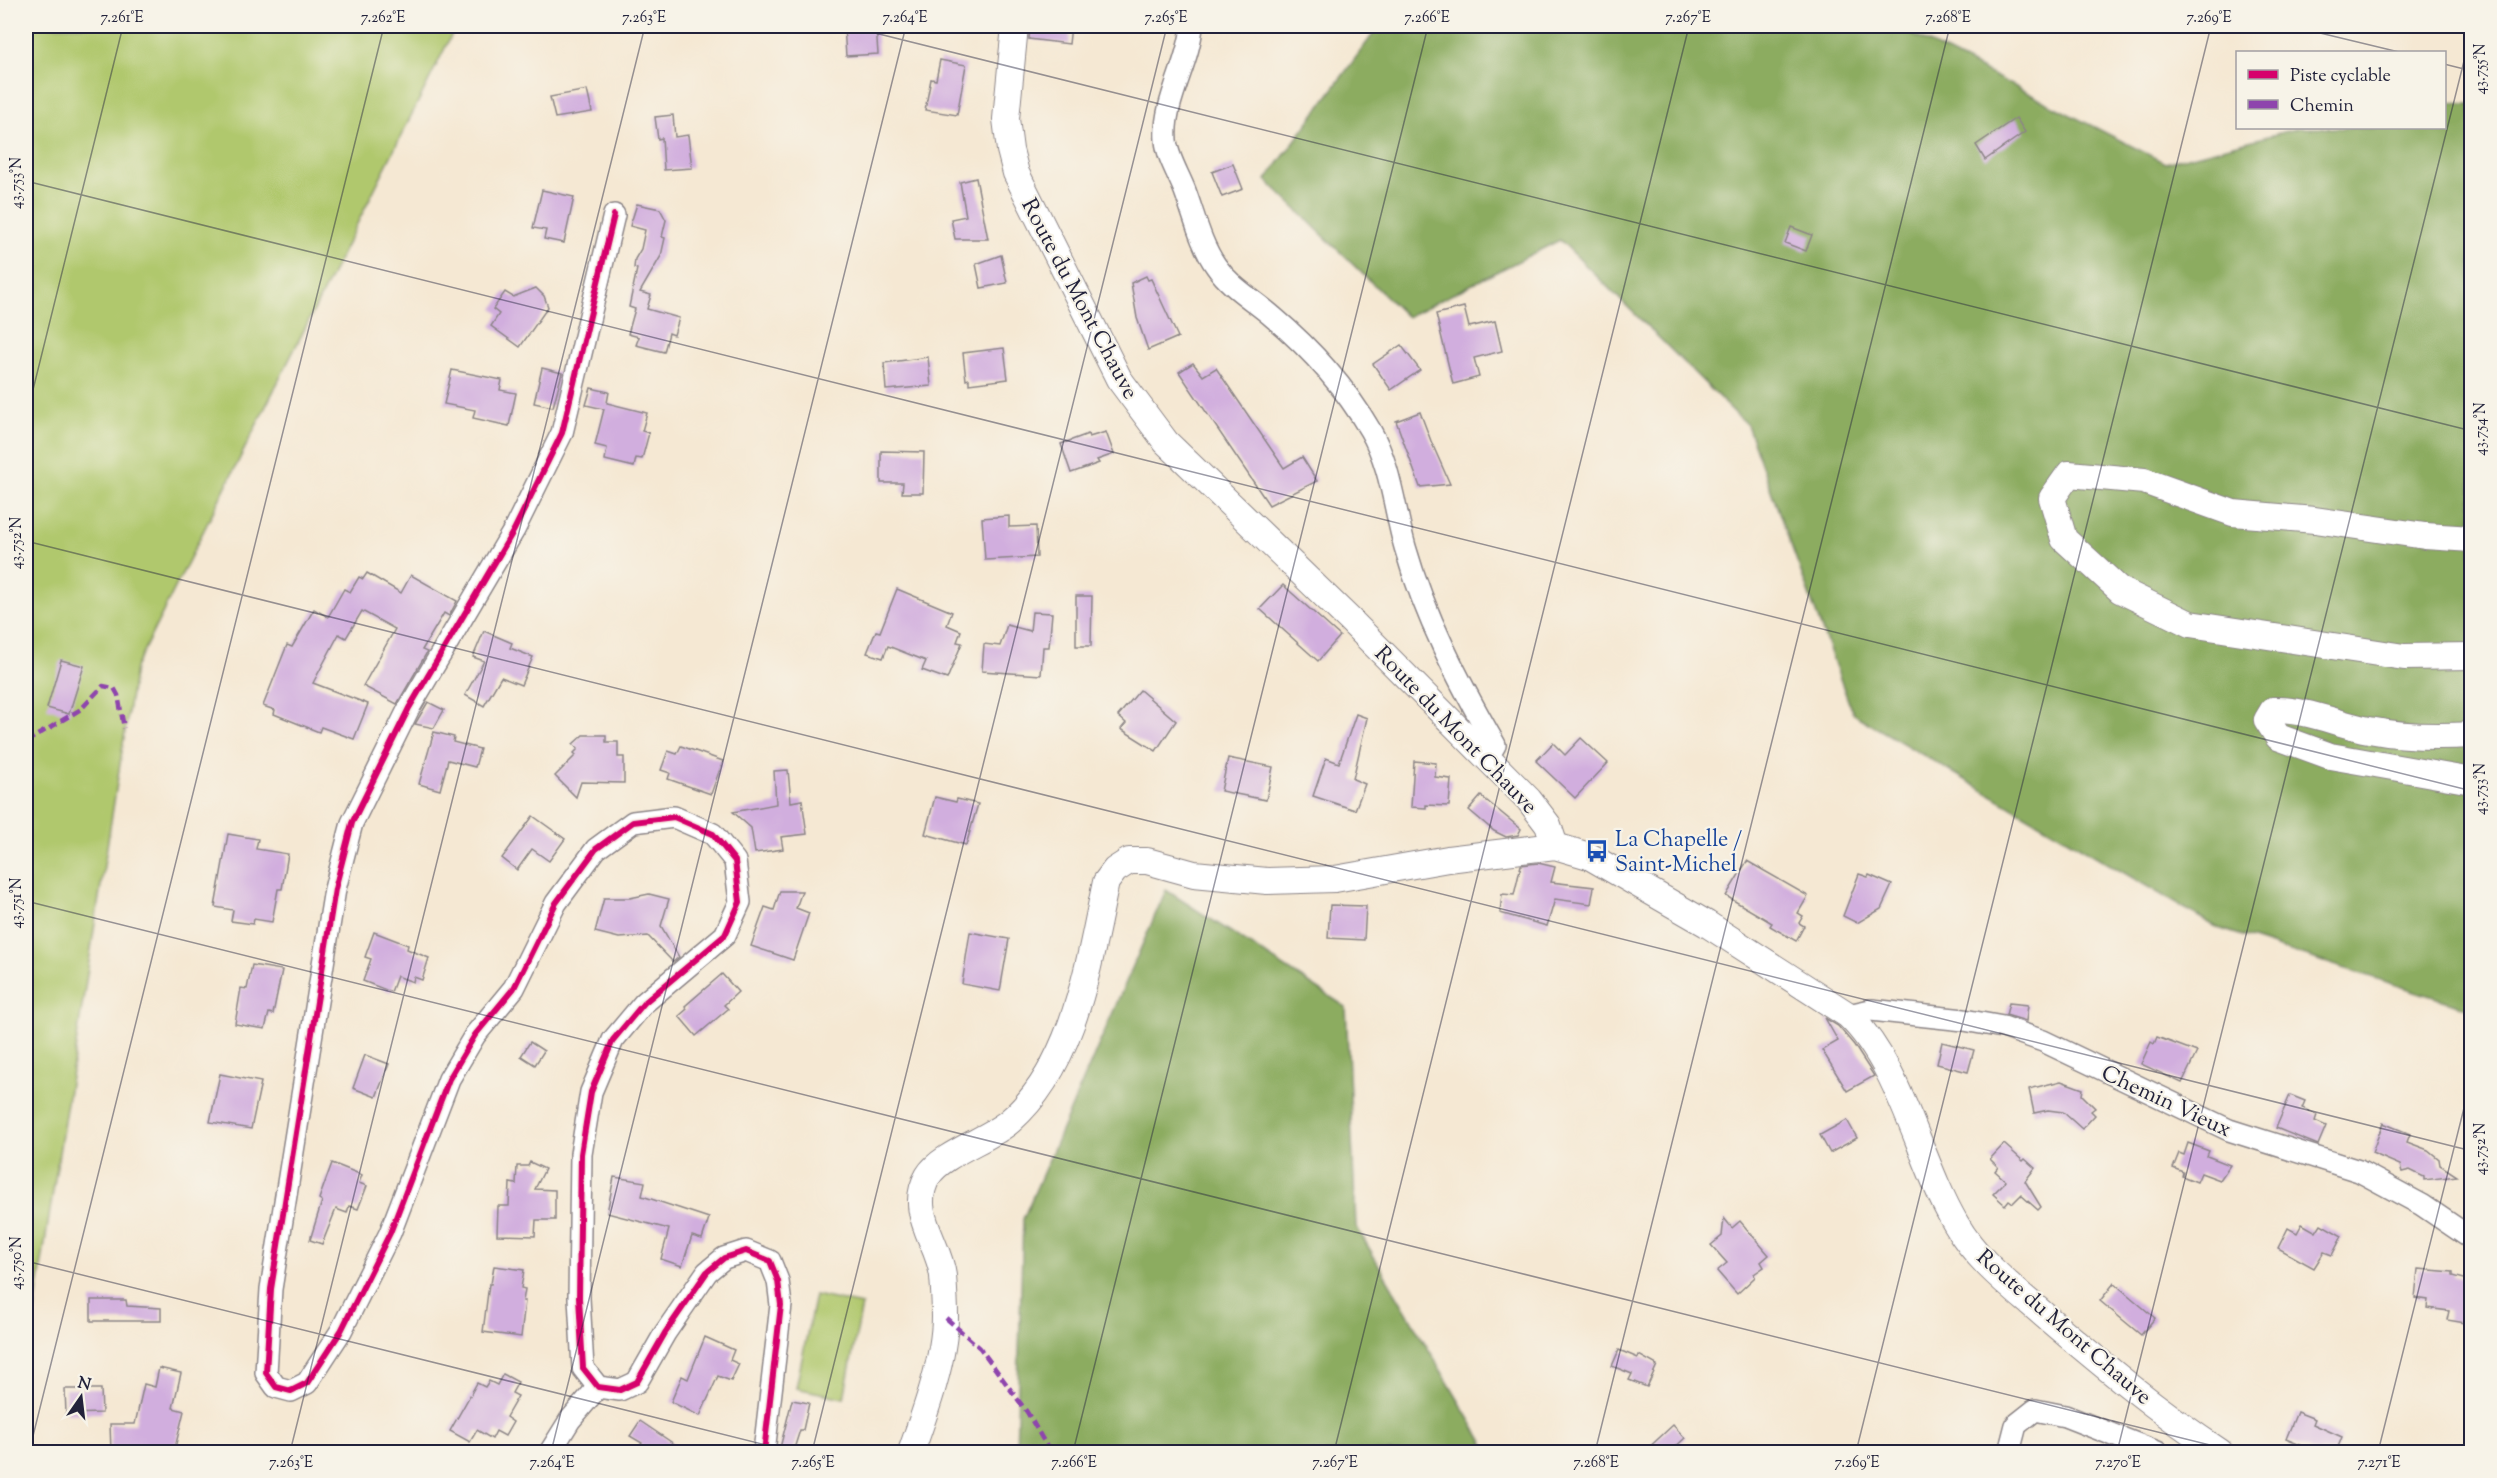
<svg xmlns="http://www.w3.org/2000/svg" width="2497" height="1478" font-family="'Sorts Mill Goudy',serif">
	<style>
		.green { fill: #b0c86d; stroke: #697554; stroke-width: 1.5 }
		.forest { fill: #8cac60; stroke: #57674e; stroke-width: 1.5 }
		.building { fill: #d1aede }
		.lines { fill: none; stroke-linecap: round; stroke-linejoin: round }
		.minor-casing { stroke: #8c8587; stroke-width: 24 }
		.tertiary-casing { stroke: #8c8587; stroke-width: 28 }
		.minor { stroke: #fff; stroke-width: 21 }
		.tertiary { stroke: #fff; stroke-width: 26 }
		.quiet { stroke: #8e44ad; stroke-width: 4.5; stroke-dasharray: 9 4.5; stroke-linecap: butt }
		.cycleway-casing { stroke: #f7f3e8; stroke-width: 10 }
		.cycleway { stroke: #d6006c; stroke-width: 6 }
		.ticks { fill: none; stroke: #22223b; stroke-width: 1.5; stroke-opacity: 0.45 }
		.labels { text-anchor: middle; stroke-width: 4.5; stroke-linejoin: round; paint-order: stroke }
		.street-label { font-size: 22px; fill: #22223b; stroke: #f7f3e8 }
		.transit-label { font-size: 22px; fill: #164399; stroke: #f7f3e8; text-anchor: start }
		.neatline { fill: none; stroke: #22223b; stroke-width: 2 }
		.ticks-label { font-size: 15px; text-anchor: middle; fill: #22223b }
	</style>
	<rect width="100%" height="100%" fill="#f7f3e8"/>
	<filter id="ink" filterUnits="userSpaceOnUse"><feTurbulence type="fractalNoise" baseFrequency=".0167" numOctaves="2"/><feDisplacementMap in="SourceGraphic" scale="12" xChannelSelector="R" yChannelSelector="G"/><feConvolveMatrix kernelMatrix="1 2 1 2 8 2 1 2 1" color-interpolation-filters="sRGB"/></filter>
	<filter id="wash" filterUnits="userSpaceOnUse"><feTurbulence type="fractalNoise" baseFrequency=".008" numOctaves="4" result="noise"/><feDisplacementMap in="SourceGraphic" scale="24" xChannelSelector="R" yChannelSelector="G"/><feGaussianBlur stdDeviation="1.35" result="paint"/><feColorMatrix in="noise" values="0 0 0 0 0 0 0 0 0 0 0 0 0 0 0 0 0 1.4 0 .05"/><feComposite in="paint" operator="in"/></filter>
	<g filter="url(#wash)">
		<rect width="100%" height="100%" fill="#f5e8d3"/>
		<!-- green -->
		<g class="green">
			<path d="M26,26H456L135,668L26,1364Z"/>
			<path d="M815,1295L862,1305L844,1398L796,1388Z"/>
		</g>
		<!-- forest -->
		<g class="forest">
			<path d="M1379,26H1896L2165,163L2299,128H2444L2445,103L2471,104V1009L2218,928L1853,714L1747,425L1560,240L1407,317L1266,180Z"/>
			<path d="M1166,890L1346,1007L1356,1226L1489,1452H1016L1023,1219Z"/>
		</g>
		<g id="blocks">
			<!-- building -->
			<g class="building">
				<path d="M844,26H876L878,54L846,56Z"/>
				<path d="M1030,26H1071L1069,44L1029,39Z"/>
				<path d="M940,60L966,65L957,115L925,110L931,79L936,80Z"/>
				<path d="M587,90L592,112L555,118L550,97Z"/>
				<path d="M673,115L675,137L688,135L692,168L664,170L662,138L658,139L655,117Z"/>
				<path d="M2016,118L2025,132L1985,160L1976,145Z"/>
				<path d="M1233,164L1243,189L1222,197L1212,172Z"/>
				<path d="M976,178L988,239H955L951,219L966,216L960,182Z"/>
				<path d="M542,190L574,197L564,243L544,239L546,230L533,228Z"/>
				<path d="M637,204L660,209L666,220L662,237L665,238L661,256L640,292L651,295L647,309L679,318L674,335L669,333L664,352L636,345L639,337L628,334L635,309L629,307L637,269L634,268L635,259L641,249L645,230L630,226Z"/>
				<path d="M1791,227L1812,235L1806,251L1785,243Z"/>
				<path d="M1001,255L1007,283L981,288L976,264Z"/>
				<path d="M1146,276L1148,280L1151,279L1178,337L1148,350L1137,318L1131,283Z"/>
				<path d="M536,288L544,296L548,307L520,347L491,326L499,314L493,309L505,292L513,297Z"/>
				<path d="M1464,307L1469,327L1495,321L1502,351L1474,358L1479,377L1453,384L1436,314Z"/>
				<path d="M1401,345L1420,370L1391,390L1373,364Z"/>
				<path d="M1004,348L1008,379L969,384V379L966,380L963,353Z"/>
				<path d="M928,357L931,386L886,390L884,363Z"/>
				<path d="M1193,363L1203,376L1216,368L1284,468L1302,457L1317,481L1269,505L1179,372Z"/>
				<path d="M542,368L562,373L553,407L534,403Z"/>
				<path d="M452,370L502,380L500,390L516,393L509,426L473,418L475,410L444,404Z"/>
				<path d="M591,388L609,392L607,403L647,413L642,431L649,433L642,459L636,458L634,467L605,460L607,448L595,445L604,409L586,405Z"/>
				<path d="M1420,412L1431,441L1450,484L1420,487L1396,421Z"/>
				<path d="M1106,432L1114,454L1097,460L1099,463L1071,473L1061,444L1088,434L1089,437Z"/>
				<path d="M881,451L924,452L923,493H902L903,483H881Z"/>
				<path d="M1009,516V527L1036,526L1037,557L985,560L982,518Z"/>
				<path d="M367,573L401,593L411,575L457,601L449,616L444,613L422,650L427,652L397,704L363,686L395,629L362,611L346,638L339,634L313,683L368,704L354,739L321,727L319,732L274,714L275,710L263,706L287,645L292,647L314,609L328,617L344,589L350,592L359,577L363,579Z"/>
				<path d="M1283,585L1340,636L1318,661L1260,609Z"/>
				<path d="M897,589L952,612L947,625L961,631L957,642L962,643L947,679L922,670L926,661L888,646L883,658L867,653L876,631L880,632Z"/>
				<path d="M1076,596H1092L1091,646H1076Z"/>
				<path d="M1032,612L1052,613L1049,647H1043L1041,675L982,671L984,644L1000,646L1007,625L1030,631Z"/>
				<path d="M484,631L512,643L510,648L533,657L521,685L501,677L484,706L465,695L484,661L473,657Z"/>
				<path d="M61,660L84,666L69,714L47,708Z"/>
				<path d="M1140,690L1176,721L1156,751L1121,729L1126,723L1118,716Z"/>
				<path d="M428,702L444,710L434,728L415,724Z"/>
				<path d="M1356,714L1367,718L1353,779L1365,784L1355,810L1313,796L1326,758L1339,763Z"/>
				<path d="M434,732L454,737L453,742L480,749L475,767L448,760L440,790L419,784Z"/>
				<path d="M583,735H606V742H618V757H624V783L581,782L576,797L555,776L576,755L574,753L578,749L573,744Z"/>
				<path d="M1581,738L1608,763L1575,798L1536,761L1553,743L1565,755Z"/>
				<path d="M681,746L723,761L711,794L668,779L670,773L661,770L668,751L677,754Z"/>
				<path d="M1228,758L1273,767L1266,800L1221,791Z"/>
				<path d="M1414,761L1436,763L1435,777L1451,779L1449,806L1426,805V808L1411,807Z"/>
				<path d="M788,770L791,802L802,800L807,834L781,837L783,849L755,853L751,828L733,812L776,804L774,771Z"/>
				<path d="M1481,796L1521,829L1518,835L1506,837L1494,831L1469,810Z"/>
				<path d="M935,797L956,802L957,799L978,804L966,845L925,834Z"/>
				<path d="M533,816L565,839L549,861L532,849L517,870L502,858Z"/>
				<path d="M228,834L258,839L256,849L288,854L282,889H278L272,922L254,919L253,924L231,921L233,910L215,907Z"/>
				<path d="M1747,861L1808,896L1798,913L1803,916L1799,923L1804,926L1796,941L1770,926L1772,923L1726,896Z"/>
				<path d="M1538,863L1555,867L1551,882L1594,887L1591,904L1555,899L1547,926L1500,913L1502,894L1514,895L1521,865Z"/>
				<path d="M1859,874L1868,877L1869,875L1892,885L1881,909L1857,923L1843,916Z"/>
				<path d="M780,891H802L796,908L809,913L793,960L751,946L765,907L774,910Z"/>
				<path d="M649,894L669,899L661,926L679,957L673,962L648,936L619,938L595,932L604,898H630Z"/>
				<path d="M1330,905L1366,906L1364,940L1328,938Z"/>
				<path d="M374,932L408,945L407,949L429,958L422,980L414,977L413,982L397,976L391,992L363,981L371,959L365,957Z"/>
				<path d="M970,932L1009,939L1000,991L962,984Z"/>
				<path d="M252,965L282,970L273,1014L269,1013L265,1029L235,1024L241,988L247,989Z"/>
				<path d="M722,974L738,992L724,1005L728,1009L696,1036L679,1016L687,1009L685,1006Z"/>
				<path d="M2009,1003L2028,1005L2026,1021L2006,1015Z"/>
				<path d="M1825,1018L1838,1026L1854,1045L1874,1076L1847,1091L1822,1050L1838,1041Z"/>
				<path d="M2157,1037L2197,1052L2182,1083L2141,1064L2151,1042L2154,1044Z"/>
				<path d="M530,1042L544,1051L535,1065L521,1056Z"/>
				<path d="M1942,1042L1974,1050L1968,1072L1937,1064Z"/>
				<path d="M365,1055L389,1064L376,1097L353,1088Z"/>
				<path d="M220,1074L261,1082L251,1129L210,1122Z"/>
				<path d="M2061,1081L2083,1089L2082,1095L2095,1108L2091,1111L2095,1115L2082,1129L2063,1112L2048,1110L2034,1113L2029,1089Z"/>
				<path d="M2290,1095L2305,1101L2302,1108L2317,1115L2315,1121L2326,1126L2318,1145L2276,1128Z"/>
				<path d="M1847,1120L1857,1138L1830,1153L1820,1135Z"/>
				<path d="M2383,1123L2410,1134L2407,1142L2428,1150L2439,1159L2440,1165L2457,1176L2424,1180V1177L2410,1170L2402,1172L2400,1165L2372,1153Z"/>
				<path d="M2188,1143L2209,1151L2207,1156L2230,1165L2220,1180L2201,1173L2197,1182L2182,1176L2183,1172L2173,1168L2179,1153L2184,1155Z"/>
				<path d="M2004,1144L2023,1161L2025,1159L2035,1168L2025,1181L2041,1207L2038,1210L2021,1195L2013,1203L2009,1200L2005,1205L1993,1194L2006,1181L1995,1171L1998,1167L1990,1159Z"/>
				<path d="M530,1162L545,1169L535,1189L555,1190V1220H536L535,1236L497,1235L498,1206H509L510,1183L516,1184L517,1166H528Z"/>
				<path d="M332,1163L362,1175L359,1183L367,1186L358,1209L349,1206L347,1213L336,1209L322,1244L310,1240L322,1201L319,1199Z"/>
				<path d="M614,1177L645,1182L642,1196L709,1218L702,1239L692,1236L682,1266L661,1259L669,1229L607,1213Z"/>
				<path d="M1724,1218L1732,1228L1740,1221L1769,1255L1761,1262L1764,1267L1754,1274L1755,1277L1737,1294L1717,1271L1727,1263L1711,1245L1722,1236Z"/>
				<path d="M2302,1224L2316,1232L2321,1224L2342,1236L2332,1255L2324,1252L2314,1268L2278,1248L2288,1228L2297,1233Z"/>
				<path d="M494,1266L524,1270L521,1288L525,1289L523,1301H525L521,1337L483,1332L489,1284H491Z"/>
				<path d="M2418,1269L2453,1272V1276L2472,1281V1324L2447,1320L2449,1311L2427,1308L2428,1300L2415,1298Z"/>
				<path d="M2114,1283L2155,1318L2141,1335L2100,1301Z"/>
				<path d="M91,1300H126L127,1306L161,1308V1321H91Z"/>
				<path d="M705,1337L734,1350L730,1360L739,1364L731,1381L718,1376L700,1416L671,1402L682,1376L688,1379Z"/>
				<path d="M1619,1350L1638,1358L1639,1355L1657,1365L1647,1387L1629,1380L1632,1374L1612,1366Z"/>
				<path d="M159,1368L181,1373L173,1408L184,1411L174,1452H111L110,1424H135L144,1384L155,1387Z"/>
				<path d="M503,1374L518,1382L512,1393L518,1396L506,1417L513,1422L505,1436L496,1431L492,1439L477,1430L470,1442L450,1431L477,1383L485,1387L489,1381L497,1385Z"/>
				<path d="M65,1389H101L102,1413L66,1414Z"/>
				<path d="M792,1400L809,1403L803,1430H800L793,1452H779Z"/>
				<path d="M2297,1412L2315,1419L2313,1424L2342,1437L2336,1452H2317L2286,1439Z"/>
				<path d="M640,1421L686,1452H636L642,1443L630,1436Z"/>
				<path d="M1673,1425L1685,1438L1670,1452H1644Z"/>
			</g>
		</g>
	</g>
	<g filter="url(#ink)">
		<use href="#blocks" fill-opacity="0" stroke="#8c8587" stroke-width="1.5"/>
		<g class="lines">
			<!-- minor casing -->
			<g class="minor-casing">
				<g id="minor">
					<path d="M1192,26C1189,64 1163,101 1166,140C1167,156 1179,175 1185,191C1194,215 1201,245 1216,266C1231,288 1254,300 1273,317C1311,349 1345,387 1370,430C1391,466 1394,508 1405,547C1425,617 1459,682 1495,745L1488,757"/>
					<path d="M614,215L562,433L514,530L409,708L352,823L335,889L271,1289L266,1373L276,1387L291,1391L307,1383L341,1331L390,1233L449,1079L475,1035L514,988L556,903L596,849L633,822L674,817L713,834L735,861L740,902L725,935L644,1003L613,1040L591,1092L581,1154L579,1298L583,1368L598,1387L620,1390L637,1382L665,1333L707,1272L724,1258L746,1251L770,1261L778,1281L781,1305L764,1452"/>
					<path d="M1848,1015L1871,1010L1964,1020L2003,1027L2043,1041L2229,1130L2359,1171L2422,1205L2472,1239"/>
					<path d="M550,1452L570,1420L598,1387"/>
					<path d="M2009,1452L2016,1425L2035,1410L2065,1416L2157,1452"/>
				</g>
			</g>
			<!-- tertiary casing -->
			<g class="tertiary-casing">
				<g id="tertiary">
					<path d="M1015,26L1006,119L1010,150L1016,173L1119,379L1166,442L1349,619L1529,800L1548,825L1555,846"/>
					<path d="M2472,539L2425,536L2315,520L2233,513L2144,481L2069,474L2052,498L2064,539L2120,590L2190,624L2404,657L2472,656"/>
					<path d="M2472,735C2440,737 2400,736 2369,730C2337,724 2306,709 2273,710L2267,720L2278,737L2330,756L2472,781"/>
					<path d="M911,1452C925,1413 945,1358 945,1317C945,1303 944,1289 943,1276C939,1242 907,1212 928,1176C941,1154 990,1139 1010,1121C1075,1065 1089,961 1106,882L1115,870L1129,861H1147L1194,874L1267,881L1335,879L1448,859L1555,846L1589,856L1707,924L1848,1015C1901,1065 1918,1159 1956,1224C1977,1261 2012,1287 2044,1315C2100,1363 2158,1411 2220,1452"/>
				</g>
			</g>
			<!-- minor -->
			<use href="#minor" class="minor"/>
			<!-- tertiary -->
			<use href="#tertiary" class="tertiary"/>
			<!-- quiet -->
			<g class="quiet">
				<path d="M26,742L81,709L103,686L114,688L118,695L124,728"/>
				<path d="M946,1318L980,1348L1027,1412L1050,1452"/>
			</g>
			<!-- cycleway casing -->
			<g class="cycleway-casing">
				<path id="cycleway" d="M614,215L562,433L514,530L409,708L352,823L335,889L271,1289L266,1373L276,1387L291,1391L307,1383L341,1331L390,1233L449,1079L475,1035L514,988L556,903L596,849L633,822L674,817L713,834L735,861L740,902L725,935L644,1003L613,1040L591,1092L581,1154L579,1298L583,1368L598,1387L620,1390L637,1382L665,1333L707,1272L724,1258L746,1251L770,1261L778,1281L781,1305L764,1452"/>
			</g>
			<!-- cycleway -->
			<use href="#cycleway" class="cycleway"/>
		</g>
	</g>
	<!-- ticks -->
	<path class="ticks" d="M847,26L2472,431M2291,26L2399,52M2444,64L2472,71M26,181L2472,791M26,418L123,26M26,541L2472,1151M26,901L2238,1452M26,1261L794,1452M29,1452L384,26M290,1452L645,26M551,1452L906,26M812,1452L1167,26M1073,1452L1428,26M1334,1452L1689,26M1595,1452L1950,26M1856,1452L2211,26M2117,1452L2472,29M2378,1452L2472,1076"/>
	<!-- icons -->
	<defs>
		<g id="bus-bare" transform="scale(1.8)"><path d="M-5-6H5V4H4V6H2V4H-2V6H-4V4H-5ZM-3.5-4V0h7V-4ZM-3.5 1.2v1.5H-2V1.2ZM2 1.2v1.5H3.5V1.2Z" fill="#1a4fb4" stroke="#f7f3e8" stroke-width="2.5" paint-order="stroke"/></g>
	</defs>
	<g fill-rule="evenodd">
		<use href="#bus-bare" x="1597" y="851"/>
	</g>
	<g class="labels">
		<!-- street labels -->
		<g class="street-label">
			<text transform="translate(1081 298) rotate(62)" y="8">Route du Mont Chauve</text>
			<text transform="translate(1457 729) rotate(46)" y="8">Route du Mont Chauve</text>
			<text transform="translate(2167 1100) rotate(25)" y="8">Chemin Vieux</text>
			<text transform="translate(2065 1326) rotate(41)" y="8">Route du Mont Chauve</text>
		</g>
		<!-- transit labels -->
		<g class="transit-label">
			<text x="1615" y="846">La Chapelle /<tspan x="1615" dy="25">Saint-Michel</tspan></text>
		</g>
	</g>
	<!-- margin -->
	<rect width="2497" height="1478" fill="none" stroke="#f7f3e8" stroke-width="66"/>
	<!-- legend -->
	<rect x="2236" y="51" width="210" height="78" fill="#f7f3e8" stroke="#a29fa3" stroke-width="1.5"/>
	<rect x="2248" y="70" width="30" height="9" fill="#d6006c" stroke="#a29fa3" stroke-width="1.5"/>
	<text x="2290" y="81" font-size="18" fill="#22223b">Piste cyclable</text>
	<rect x="2248" y="100" width="30" height="9" fill="#8e44ad" stroke="#a29fa3" stroke-width="1.5"/>
	<text x="2290" y="111" font-size="18" fill="#22223b">Chemin</text>
	<!-- north arrow -->
	<g transform="translate(81 1397) rotate(14)" stroke="#f7f3e8" stroke-width="4.5" paint-order="stroke">
	<path d="M0-4.5L10 22L0 15L-10 22Z" fill="#22223b"/>
	<text y="-9" font-size="16" font-weight="bold" text-anchor="middle" fill="#22223b">N</text>
	</g>
	<rect x="33" y="33" width="2431" height="1412" class="neatline"/>
	<g class="ticks-label">
		<text x="122" y="22">7.261°E</text>
		<text x="383" y="22">7.262°E</text>
		<text x="644" y="22">7.263°E</text>
		<text x="905" y="22">7.264°E</text>
		<text x="1166" y="22">7.265°E</text>
		<text x="1427" y="22">7.266°E</text>
		<text x="1688" y="22">7.267°E</text>
		<text x="1948" y="22">7.268°E</text>
		<text x="2209" y="22">7.269°E</text>
		<text transform="translate(2480 69) rotate(-90)" y="5">43.755°N</text>
		<text transform="translate(16 183) rotate(-90)" y="5">43.753°N</text>
		<text transform="translate(2480 429) rotate(-90)" y="5">43.754°N</text>
		<text transform="translate(16 543) rotate(-90)" y="5">43.752°N</text>
		<text transform="translate(2480 789) rotate(-90)" y="5">43.753°N</text>
		<text transform="translate(16 903) rotate(-90)" y="5">43.751°N</text>
		<text transform="translate(2480 1149) rotate(-90)" y="5">43.752°N</text>
		<text transform="translate(16 1263) rotate(-90)" y="5">43.750°N</text>
		<text x="291" y="1467">7.263°E</text>
		<text x="552" y="1467">7.264°E</text>
		<text x="813" y="1467">7.265°E</text>
		<text x="1074" y="1467">7.266°E</text>
		<text x="1335" y="1467">7.267°E</text>
		<text x="1596" y="1467">7.268°E</text>
		<text x="1857" y="1467">7.269°E</text>
		<text x="2118" y="1467">7.270°E</text>
		<text x="2379" y="1467">7.271°E</text>
	</g>
</svg>
